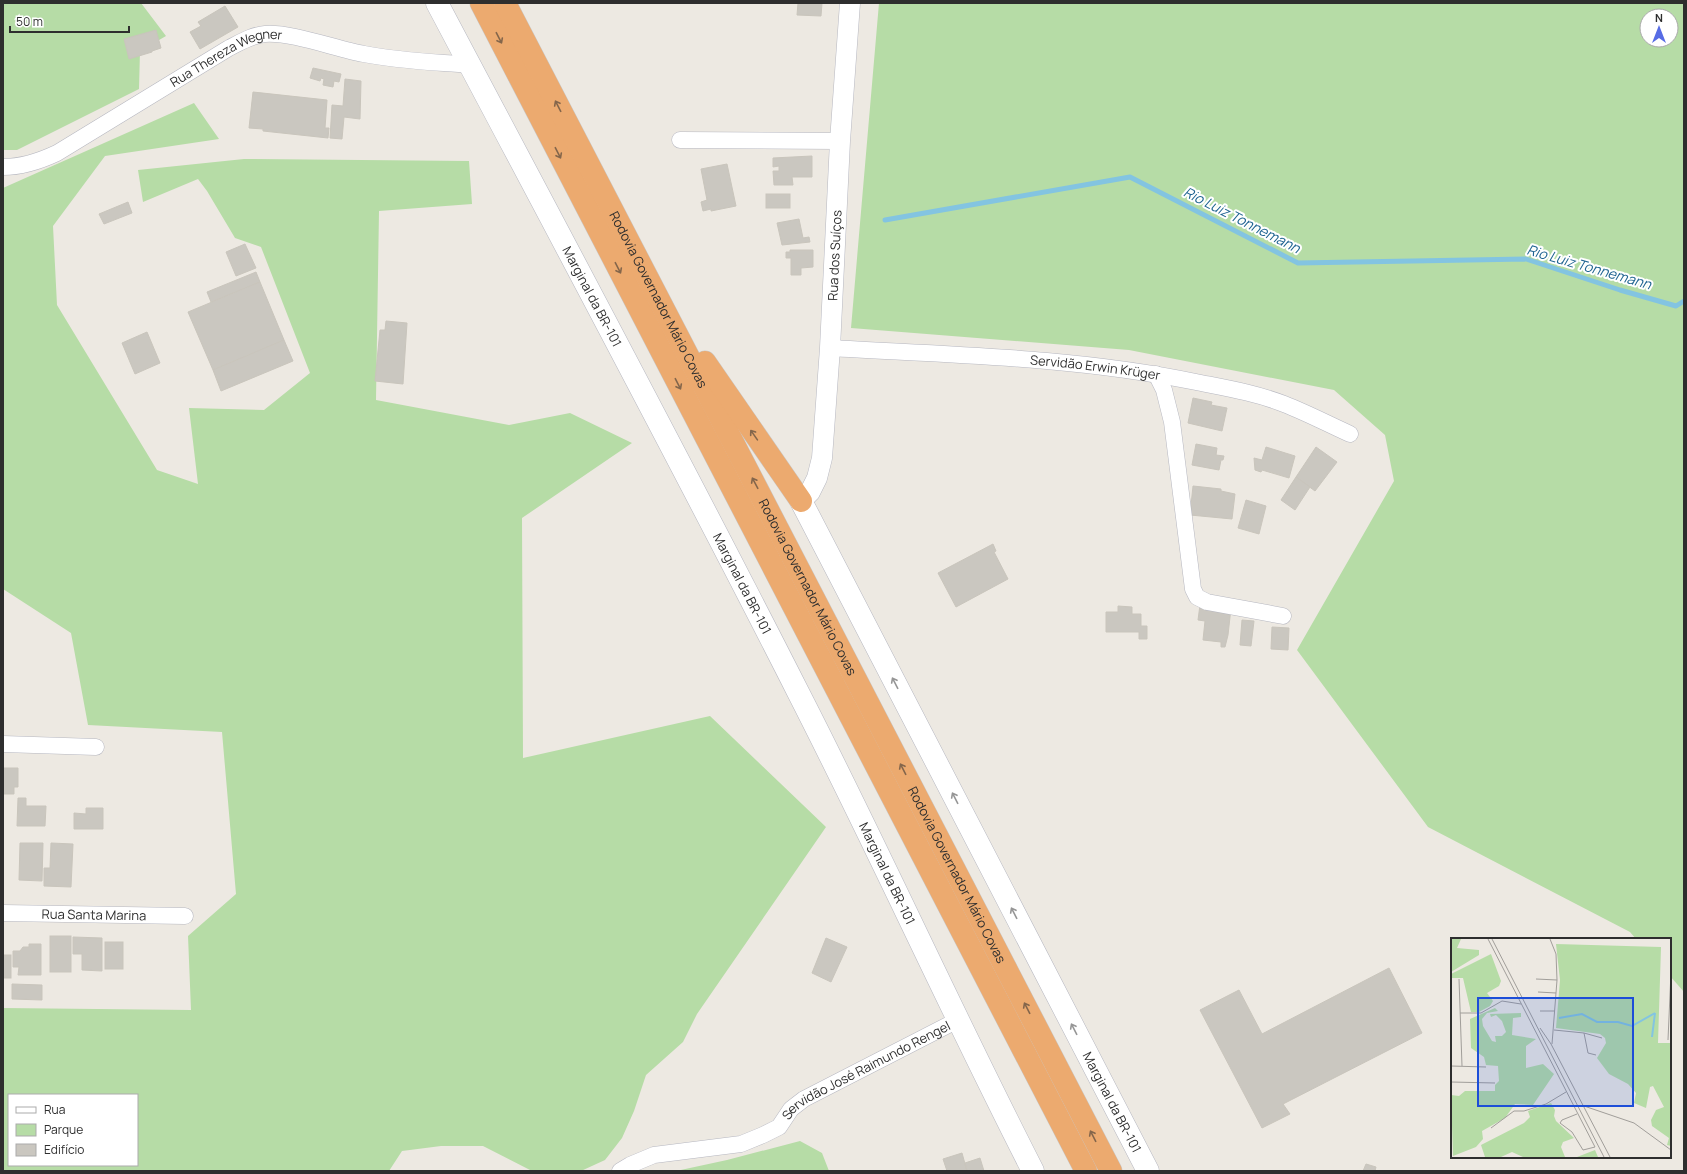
<svg xmlns="http://www.w3.org/2000/svg" width="1687" height="1174" font-family="Manrope,sans-serif">
	<style>
		.green { fill: #b6dca6; fill-rule: evenodd }
		.lines { fill: none; stroke-linecap: round; stroke-linejoin: round }
		.stream { stroke: #83c4e1; stroke-width: 5 }
		.building { fill: #cac7c0; stroke: #c9c5bc }
		.minor-casing { stroke: #b6b7c0; stroke-width: 17 }
		.tertiary-casing { stroke: #b6b7c0; stroke-width: 21 }
		.secondary-casing { stroke: #b6b7c0; stroke-width: 23 }
		.motorway-casing { stroke: #c9c9c9; stroke-width: 23 }
		.minor { stroke: #fff; stroke-width: 16 }
		.tertiary { stroke: #fff; stroke-width: 20 }
		.secondary { stroke: #fff; stroke-width: 22 }
		.motorway { stroke: #ecaa6f; stroke-width: 22 }
		.oneway { stroke: #84664b }
		.oneway2 { stroke: #969696 }
		.labels { text-anchor: middle; stroke-width: 4; stroke-linejoin: round; paint-order: stroke }
		.street-label { font-size: 13px; fill: #2e2e2e; stroke: #fff }
		.water-label { font-size: 14px; font-style: italic; fill: #1f6491; stroke: #fff }
		.inset-river { fill: none; stroke: #83c4e1; stroke-width: 2 }
		.inset-road { fill: none; stroke: #a19e9a; stroke-width: 1 }
		.view { fill: #1d4ed8; fill-opacity: 0.15; stroke: #1d4ed8; stroke-width: 2 }
		.inset-edge { fill: none; stroke: #2e2e2e; stroke-width: 2 }
	</style>
	<rect width="100%" height="100%" fill="#ede9e2"/>
	<!-- green -->
	<g class="green">
		<path d="M3,3H141L166,36L140,51L139,89L17,150H3Z"/>
		<path d="M879,3H1684V992L1670,976V939H1636L1630,932L1428,827L1297,650L1394,481L1385,435L1334,390L1129,350L851,328ZM1647,16H1671V40H1647Z"/>
		<path d="M194,103L219,139L105,156L53,226L57,305L157,470L198,484L189,408L264,410L310,373L261,247L235,238L207,191L198,179L143,202L138,170L244,159L469,161L472,204L379,211L376,400L509,425L570,413L632,443L522,518L523,758L710,716L826,827L697,1014L683,1042L646,1075L634,1111L622,1138L605,1160L581,1171H532L483,1146H441L402,1151L389,1171H3V1008L191,1010L188,936L236,894L222,732L88,725L71,633L3,589V188ZM9,1095H137V1165H9Z"/>
		<path d="M800,1141L822,1153L829,1171H676L727,1160Z"/>
	</g>
	<g class="lines">
		<!-- stream -->
		<path class="stream" d="M885,220L1130,177L1298,263L1526,259L1620,290L1676,306L1684,301"/>
	</g>
	<!-- building -->
	<g class="building">
		<path d="M798,3H822L821,16L797,15Z"/>
		<path d="M225,6L238,27L200,49L190,32L201,26L198,22Z"/>
		<path d="M156,30L161,48L152,51V52L129,59L124,39Z"/>
		<path d="M313,68L341,74L339,82L334,81L333,87L323,85L324,79L321,78L320,81L310,78Z"/>
		<path d="M345,79L361,81L360,119L344,117L342,139L330,138L332,105L343,106Z"/>
		<path d="M253,92L327,100L325,128H329L328,138L263,131V129L249,128Z"/>
		<path d="M812,156V177H792L793,185H774L773,171H779V166L773,167V158Z"/>
		<path d="M727,164L736,206L711,211V209L703,211L701,202L707,200L701,169Z"/>
		<rect x="766" y="194" width="24" height="14"/>
		<path d="M128,202L132,213L104,224L99,214Z"/>
		<path d="M799,219L803,238L809,237L810,242L782,245L777,223Z"/>
		<path d="M245,244L256,268L236,276L226,252Z"/>
		<path d="M790,250H813V267L801,268V275H791V258H786V252H790Z"/>
		<path d="M256,272L260,282L211,302L207,292Z"/>
		<path d="M260,282L284,340L213,370L188,312Z"/>
		<path d="M386,321L407,323L403,384L375,381L380,330H385Z"/>
		<path d="M147,332L160,363L135,374L122,343Z"/>
		<path d="M284,340L293,361L221,391L213,370Z"/>
		<path d="M1193,398L1212,402L1211,405L1227,408L1222,431L1188,423Z"/>
		<path d="M1196,444L1217,448L1216,455L1224,456L1223,460H1221L1219,470L1192,465Z"/>
		<path d="M1266,447L1295,456L1289,478L1262,470L1261,472L1255,470L1254,458L1262,460Z"/>
		<path d="M1316,447L1337,462L1315,491L1296,477Z"/>
		<path d="M1296,477L1310,487L1295,510L1281,500Z"/>
		<path d="M1193,486L1221,489V491L1235,494L1232,519L1190,515Z"/>
		<path d="M1246,500L1266,506L1259,534L1238,528Z"/>
		<path d="M993,544L996,551L994,552L1008,579L956,607L938,573Z"/>
		<path d="M1200,605L1231,608L1228,635L1225,647H1221V642L1203,640L1205,621L1198,620Z"/>
		<path d="M1118,606L1132,607V614H1141V626H1147V639H1139V632H1106V612H1118Z"/>
		<path d="M1242,620L1254,621L1251,646L1240,645Z"/>
		<path d="M1272,627L1289,628L1288,650L1271,649Z"/>
		<path d="M3,768H18V787H14V794H3Z"/>
		<path d="M18,798H26V806H46L45,826H17Z"/>
		<path d="M86,808H103V829H74V813L86,814Z"/>
		<path d="M20,843H43L42,881L19,880Z"/>
		<path d="M51,843L73,844L71,887L44,886V868H50Z"/>
		<rect x="50" y="936" width="21" height="36"/>
		<path d="M73,937L102,938V971L82,970V954H73Z"/>
		<path d="M826,938L847,947L831,982L812,973Z"/>
		<rect x="105" y="942" width="18" height="27"/>
		<path d="M29,944H41V975H18L19,967H13V951H20L23,947H29Z"/>
		<rect x="3" y="955" width="8" height="23"/>
		<path d="M1389,968L1422,1033L1283,1104L1290,1114L1262,1128L1200,1010L1239,990L1262,1034Z"/>
		<path d="M12,984L42,985V1000L12,999Z"/>
		<path d="M962,1153L967,1171H947L943,1159Z"/>
		<path d="M980,1158L984,1171H967L965,1163Z"/>
		<path d="M1366,1164L1376,1167L1375,1171H1363Z"/>
	</g>
	<g class="lines">
		<!-- minor casing -->
		<g class="minor-casing">
			<g id="minor">
				<path d="M680,140L840,141"/>
				<path id="s1" d="M3,167C23,167 40,161 57,153L229,48C241,42 252,35 265,34C292,32 336,49 364,54C399,61 434,62 470,65"/>
				<path id="s2" d="M830,348C952,355 1076,357 1196,382C1226,388 1256,393 1284,404C1307,413 1328,424 1350,434"/>
				<path d="M1156,374L1164,390L1172,422L1193,589L1197,597L1207,602L1283,616"/>
				<path d="M3,744L96,747"/>
				<path id="s3" d="M3,913L185,916"/>
				<path id="s4" d="M620,1171L630,1165L654,1155L741,1144L763,1135L779,1127L791,1109L804,1099L958,1020"/>
			</g>
		</g>
		<!-- tertiary casing -->
		<g class="tertiary-casing">
			<g id="tertiary">
				<path id="s5" d="M801,501L810,492L817,478L822,458L830,348L840,141L850,3"/>
			</g>
		</g>
		<!-- secondary casing -->
		<g class="secondary-casing">
			<g id="secondary">
				<path id="s6" d="M437,3C558,232 681,461 798,692C879,850 952,1013 1033,1171"/>
				<path id="s7" d="M801,501L1148,1171"/>
			</g>
		</g>
		<!-- motorway casing -->
		<g class="motorway-casing">
			<g id="motorway">
				<path d="M481,3L1086,1171"/>
				<path id="s8" d="M505,3L1111,1171"/>
				<path d="M705,362L801,501"/>
			</g>
		</g>
		<!-- minor -->
		<use href="#minor" class="minor"/>
		<!-- tertiary -->
		<use href="#tertiary" class="tertiary"/>
		<!-- secondary -->
		<use href="#secondary" class="secondary"/>
		<!-- motorway -->
		<use href="#motorway" class="motorway"/>
	</g>
	<!-- one-way arrows -->
	<defs><path id="oneway-shaft" d="M-6 0H5M1.5-3L5.5 0L1.5 3" fill="none" stroke-width="1.6" stroke-linecap="round" stroke-linejoin="round"/></defs>
	<g class="oneway">
		<use href="#oneway-shaft" transform="translate(499 38) rotate(63)"/>
		<use href="#oneway-shaft" transform="translate(558 106) rotate(-117)"/>
		<use href="#oneway-shaft" transform="translate(558 153) rotate(63)"/>
		<use href="#oneway-shaft" transform="translate(618 268) rotate(63)"/>
		<use href="#oneway-shaft" transform="translate(678 384) rotate(63)"/>
		<use href="#oneway-shaft" transform="translate(754 435) rotate(-125)"/>
		<use href="#oneway-shaft" transform="translate(755 483) rotate(-118)"/>
		<use href="#oneway-shaft" transform="translate(903 769) rotate(-117)"/>
		<use href="#oneway-shaft" transform="translate(1027 1008) rotate(-117)"/>
		<use href="#oneway-shaft" transform="translate(1093 1136) rotate(-117)"/>
	</g>
	<g class="oneway2">
		<use href="#oneway-shaft" transform="translate(895 683) rotate(-117)"/>
		<use href="#oneway-shaft" transform="translate(955 798) rotate(-117)"/>
		<use href="#oneway-shaft" transform="translate(1014 913) rotate(-117)"/>
		<use href="#oneway-shaft" transform="translate(1074 1029) rotate(-117)"/>
	</g>
	<g class="labels">
		<!-- street labels -->
		<g class="street-label">
			<text dy="5" stroke="none"><textPath href="#s1" startOffset="252">Rua Thereza Wegner</textPath></text>
			<text dy="5" stroke="none"><textPath href="#s5" startOffset="252">Rua dos Suíços</textPath></text>
			<text dy="5" stroke="none"><textPath href="#s6" startOffset="332">Marginal da BR-101</textPath></text>
			<text dy="5" stroke="none"><textPath href="#s8" startOffset="334">Rodovia Governador Mário Covas</textPath></text>
			<text dy="5" stroke="none"><textPath href="#s2" startOffset="266">Servidão Erwin Krüger</textPath></text>
			<text dy="5" stroke="none"><textPath href="#s6" startOffset="656">Marginal da BR-101</textPath></text>
			<text dy="5" stroke="none"><textPath href="#s8" startOffset="658">Rodovia Governador Mário Covas</textPath></text>
			<text dy="5" stroke="none"><textPath href="#s6" startOffset="980">Marginal da BR-101</textPath></text>
			<text dy="5" stroke="none"><textPath href="#s8" startOffset="982">Rodovia Governador Mário Covas</textPath></text>
			<text dy="5" stroke="none"><textPath href="#s3" startOffset="91">Rua Santa Marina</textPath></text>
			<text dy="5" stroke="none"><textPath href="#s4" startOffset="273">Servidão José Raimundo Rengel</textPath></text>
			<text dy="5" stroke="none"><textPath href="#s7" startOffset="677">Marginal da BR-101</textPath></text>
		</g>
		<!-- water labels -->
		<g class="water-label">
			<text transform="translate(1242 220) rotate(27)" y="5">Rio Luiz Tonnemann</text>
			<text transform="translate(1589 267) rotate(16)" y="5">Rio Luiz Tonnemann</text>
		</g>
	</g>
	<!-- overview -->
	<g transform="translate(1451 938)">
		<rect width="220" height="220" fill="#ede9e2"/>
		<path d="M0,1H17H10L6,10L28,12V17L0,34ZM105,6L210,9L207,105H220V208L216,207L218,200L201,188L200,182L205,172L213,169L202,148L199,149L195,170L183,165L185,155L177,146L158,136L146,120L155,105L154,100L149,96L105,90L109,42ZM40,16L50,43L48,48L36,55L42,63L39,68L28,74H20L12,40H0V36ZM44,70L47,73L36,75L31,81L32,88L41,103L45,104L44,98H51L55,94L51,83L45,77L40,79L39,76L70,75V79L62,80L61,97L85,101L75,108V130L92,126L103,136L82,167L64,166L54,180L31,193L32,201L25,209L2,218L0,157L8,158L14,153H44V147L48,143L47,128L35,127L33,119L20,110L19,81ZM100,165L104,172L103,178L105,183L123,200L112,204L110,209L114,219H72L61,214L50,219H34L30,207L73,185L79,179L77,173ZM144,212L147,219H116H126Z" fill="#b6dca6"/>
		<path class="inset-river" d="M108,80L131,76L146,84H167L181,88L204,75M201,99L204,75"/>
		<path class="inset-road" d="M37,1L144,209M41,1L153,219M99,1L105,16L106,42L101,106M8,41L11,128M85,41L106,42M87,54L105,55M89,73H104M9,75H30L51,63L70,66M89,90L100,106M103,92L133,95L151,100M133,95L137,115L145,117M217,102L220,34M100,106L159,219M0,128L35,129M0,144L44,145M133,168L183,185L220,212M126,176L111,182L109,185L121,194L132,212L144,209M40,190L63,173H73L95,166L115,154"/>
		<path class="view" d="M27,60H182V168H27Z"/>
		<rect width="220" height="220" class="inset-edge"/>
	</g>
	<!-- border -->
	<rect width="1687" height="1174" fill="none" stroke="#2e2e2e" stroke-width="8"/>
	<!-- legend -->
	<rect x="8" y="1094" width="130" height="72" fill="#ffffff" stroke="#ababab"/>
	<rect x="16" y="1107" width="20" height="6" fill="#ffffff" stroke="#ababab"/>
	<text x="44" y="1114" font-size="12" fill="#2e2e2e">Rua</text>
	<rect x="16" y="1124" width="20" height="12" fill="#b6dca6" stroke="#ababab"/>
	<text x="44" y="1134" font-size="12" fill="#2e2e2e">Parque</text>
	<rect x="16" y="1144" width="20" height="12" fill="#cac7c0" stroke="#ababab"/>
	<text x="44" y="1154" font-size="12" fill="#2e2e2e">Edifício</text>
	<!-- north arrow -->
	<g transform="translate(1659 28)"><circle r="19" fill="#ffffff" stroke="#ababab"/>
	<path d="M0-3L7 15L0 10L-7 15Z" fill="#576ce5"/>
	<text y="-6" font-size="11" font-weight="bold" text-anchor="middle" fill="#2e2e2e">N</text>
	</g>
	<!-- scale -->
	<path d="M10 26v6h119v-6" fill="none" stroke="#2e2e2e" stroke-width="2"/>
	<text x="16" y="26" font-size="12" fill="#2e2e2e" stroke="#ffffff" stroke-width="3" paint-order="stroke">50 m</text>
</svg>
